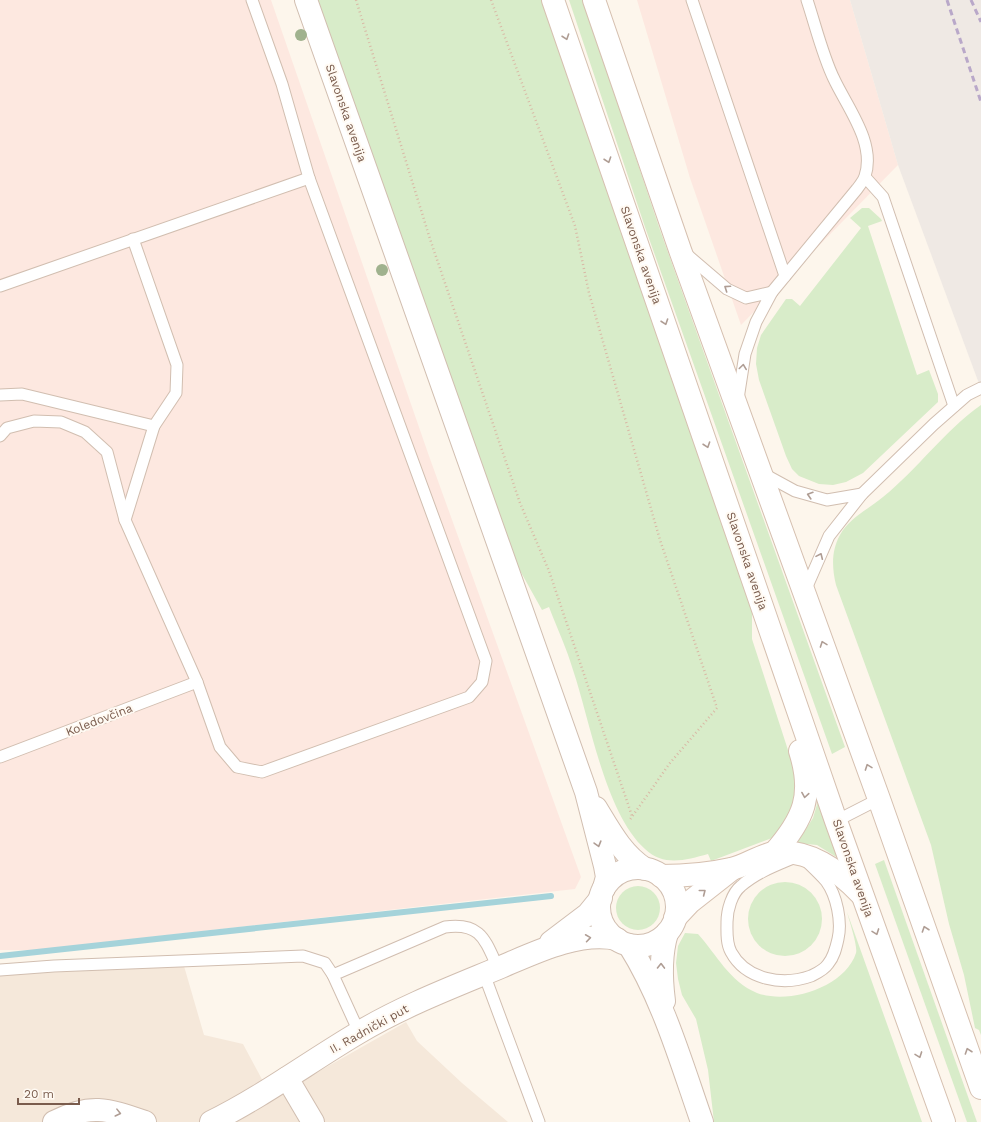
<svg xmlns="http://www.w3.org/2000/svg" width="981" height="1122" font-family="'Work Sans',sans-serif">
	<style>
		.residential { fill: #f5e8da }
		.commercial { fill: #fde8e0 }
		.industrial { fill: #efe9e4 }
		.green { fill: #d8ecc9 }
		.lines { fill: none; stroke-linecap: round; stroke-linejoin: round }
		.stream { stroke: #a5d3da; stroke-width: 6 }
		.lane-casing { stroke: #d1beb0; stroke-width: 13 }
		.street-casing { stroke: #d1beb0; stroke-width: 24 }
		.secondary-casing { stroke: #d6c0b0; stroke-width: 24 }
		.path { stroke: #d9b8a5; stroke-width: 2.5; stroke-dasharray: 1 3; stroke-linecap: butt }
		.lane { stroke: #fff; stroke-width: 11 }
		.street { stroke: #fff; stroke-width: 22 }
		.secondary { stroke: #fff; stroke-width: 22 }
		.rail { stroke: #b9a8c9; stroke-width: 3; stroke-dasharray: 6 4; stroke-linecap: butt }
		.tree { fill: #a0b28e }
		.oneway { stroke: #af9d94 }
		.labels { text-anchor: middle; stroke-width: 4; stroke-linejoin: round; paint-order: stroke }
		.street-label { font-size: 12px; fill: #7a5c4d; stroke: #fffaf3 }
	</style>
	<rect width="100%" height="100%" fill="#fdf6ec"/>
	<!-- residential -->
	<path class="residential" d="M184,966L204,1035L243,1044L272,1098L406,1022L417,1041L462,1083L508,1122H0V975Z"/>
	<!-- commercial -->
	<g class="commercial">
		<path d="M0,0H271L429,456L581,877L575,889L36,950H0Z"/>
		<path d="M637,0H850L898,165L741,325L690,178Z"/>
	</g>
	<!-- industrial -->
	<path class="industrial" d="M850,0H981V389L898,165Z"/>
	<!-- green -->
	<g class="green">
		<path d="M315,0H543L752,612V639L798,781L795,809L780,835L711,861L708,854C686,860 664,867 645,849C605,813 590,720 573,670C567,649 557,628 549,607L542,610L518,567Z"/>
		<path d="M569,0H583L660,230L845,747L832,754L646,230Z"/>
		<path d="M862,208H869L881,219L882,221L868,226L917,375L929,370L938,394V402L863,473L846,482L833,485L819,484L799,476L792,469L786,456L759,380L756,364L757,348L761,335L786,299H792L800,306L861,228L850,218Z"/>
		<path d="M981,405V1035L979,1030L975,1028L964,975L949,924L931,845L836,585C832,568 831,551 840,535C849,518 869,509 883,497C918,469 944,431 981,405Z"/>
		<path d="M818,801L838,858L817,845L797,843L813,818Z"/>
		<path d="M884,860L977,1122H967L875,864Z"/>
		<circle cx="785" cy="919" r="37"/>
		<circle cx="638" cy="908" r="22"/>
		<path d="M847,912L922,1122H714L708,1070L696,1019L682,995L678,979L676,963L678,946L685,933L698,934C717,955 729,981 757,993C789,1005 845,987 856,953C858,946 849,920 847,912Z"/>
	</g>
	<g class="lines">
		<!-- stream -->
		<path class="stream" d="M0,956L551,896"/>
		<!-- lane casing -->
		<g class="lane-casing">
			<g id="lane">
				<path d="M692,0L785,276"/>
				<path d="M865,177L883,197L954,406"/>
				<path d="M133,239L177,365L176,393L154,426L125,520L197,682L220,747L237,767L262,772L469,697L482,682L486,661L309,178L282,84L252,0"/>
				<path d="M685,253L727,289L746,298L772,292L756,322L745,354L738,399"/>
				<path d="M0,286L309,178"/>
				<path d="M772,292L857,189C860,185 864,180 865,176C876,143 847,107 834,79C823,57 815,24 807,0"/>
				<path d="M0,395L22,394L154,426"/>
				<path d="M0,436L7,428L34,421L61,422L85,432L107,452L125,520"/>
				<path d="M762,473L795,491L827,500L862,494L829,536L805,591"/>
				<path d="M862,494L934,424L967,395L981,388"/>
				<path d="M0,757L197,682"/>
				<path d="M836,821L879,799"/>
				<path d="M800,855C809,864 818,872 826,881C837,896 842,922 838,939C836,948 834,957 828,964C824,970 817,973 811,976C783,986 746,980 731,952C726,943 727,931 727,922C727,910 732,893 741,886C758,871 780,864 800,855Z"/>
				<path d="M0,970L54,966L303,956L325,963L333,975"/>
				<path d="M484,974L539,1122"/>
				<path d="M359,1032L333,975L445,927C481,922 485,940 498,968"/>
			</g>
		</g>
		<!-- street casing -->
		<g class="street-casing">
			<g id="street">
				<path d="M306,0L586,792L605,866L607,877L604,888"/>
				<path d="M596,808C610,831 622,854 645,869"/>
				<circle cx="638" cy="907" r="39"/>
				<path d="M551,942L588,914L601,898"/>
				<path d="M629,945C663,999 681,1062 702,1122"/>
				<path d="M664,1001C661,978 660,956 667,933"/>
				<path d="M287,1078L313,1122"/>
				<path d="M54,1122C91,1103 107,1109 145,1122"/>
				<path d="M211,1122C262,1097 309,1062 358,1033C403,1006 453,987 501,967C536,952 579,931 617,939"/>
			</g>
		</g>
		<!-- secondary casing -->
		<g class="secondary-casing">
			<g id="secondary">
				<path d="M553,0L836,821L944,1122"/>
				<path d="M594,0L680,250L879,799L981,1088"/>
				<path d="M774,853C804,819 814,795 800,751"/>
				<path d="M661,876C684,876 709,874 731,869C746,866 760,855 774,853C808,848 839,871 860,893"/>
				<path d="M675,918L690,902L732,869"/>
			</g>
		</g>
		<!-- path -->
		<g class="path">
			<path d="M356,0L430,239L520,503L549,571L632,816"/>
			<path d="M491,0L575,226L589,293L660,540L717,708L670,763L629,821"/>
		</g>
		<!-- lane -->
		<use href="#lane" class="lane"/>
		<!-- street -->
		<use href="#street" class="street"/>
		<!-- secondary -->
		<use href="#secondary" class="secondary"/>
		<!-- rail -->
		<g class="rail">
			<path d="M947,0L981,102"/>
			<path d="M971,0L981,22"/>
		</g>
	</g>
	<!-- trees -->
	<g class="tree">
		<circle cx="301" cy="35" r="6"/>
		<circle cx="382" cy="270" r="6"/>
	</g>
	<!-- one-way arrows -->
	<defs><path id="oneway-chevron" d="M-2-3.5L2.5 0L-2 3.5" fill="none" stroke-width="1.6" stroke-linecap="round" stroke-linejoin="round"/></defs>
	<g class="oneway">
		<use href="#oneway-chevron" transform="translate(566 37) rotate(71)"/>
		<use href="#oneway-chevron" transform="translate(608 160) rotate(71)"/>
		<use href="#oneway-chevron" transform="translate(727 288) rotate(-146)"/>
		<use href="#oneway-chevron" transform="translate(665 322) rotate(71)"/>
		<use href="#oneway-chevron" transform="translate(743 367) rotate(-82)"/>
		<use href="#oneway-chevron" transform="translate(707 445) rotate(71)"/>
		<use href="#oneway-chevron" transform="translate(810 495) rotate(-163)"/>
		<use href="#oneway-chevron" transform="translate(820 556) rotate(-66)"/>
		<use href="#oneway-chevron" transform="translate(823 644) rotate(-110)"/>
		<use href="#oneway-chevron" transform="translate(868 767) rotate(-110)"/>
		<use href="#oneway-chevron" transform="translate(805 795) rotate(99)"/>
		<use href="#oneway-chevron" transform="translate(598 844) rotate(74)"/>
		<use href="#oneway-chevron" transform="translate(703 892) rotate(-38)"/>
		<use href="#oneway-chevron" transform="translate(925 929) rotate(-109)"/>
		<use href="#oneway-chevron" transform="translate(876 932) rotate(70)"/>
		<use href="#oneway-chevron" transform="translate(588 938) rotate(-8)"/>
		<use href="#oneway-chevron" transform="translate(661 966) rotate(-89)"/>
		<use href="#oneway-chevron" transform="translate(968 1051) rotate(-109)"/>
		<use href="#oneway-chevron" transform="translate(919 1055) rotate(70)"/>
		<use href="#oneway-chevron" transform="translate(118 1113) rotate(14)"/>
	</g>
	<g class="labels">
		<!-- street labels -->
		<g class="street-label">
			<text transform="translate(346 113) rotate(71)" y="4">Slavonska avenija</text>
			<text transform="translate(641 255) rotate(71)" y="4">Slavonska avenija</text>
			<text transform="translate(747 561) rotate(71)" y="4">Slavonska avenija</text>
			<text transform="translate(99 720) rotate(-21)" y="4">Koledovčina</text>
			<text transform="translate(853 868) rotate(71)" y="4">Slavonska avenija</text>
			<text transform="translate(369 1029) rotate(-29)" y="4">II. Radnički put</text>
		</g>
	</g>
	<!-- scale -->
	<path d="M18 1098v6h61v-6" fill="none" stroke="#7a5c4d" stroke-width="2"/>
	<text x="24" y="1098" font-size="12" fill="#7a5c4d" stroke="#fffaf3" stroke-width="3" paint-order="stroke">20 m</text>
</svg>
